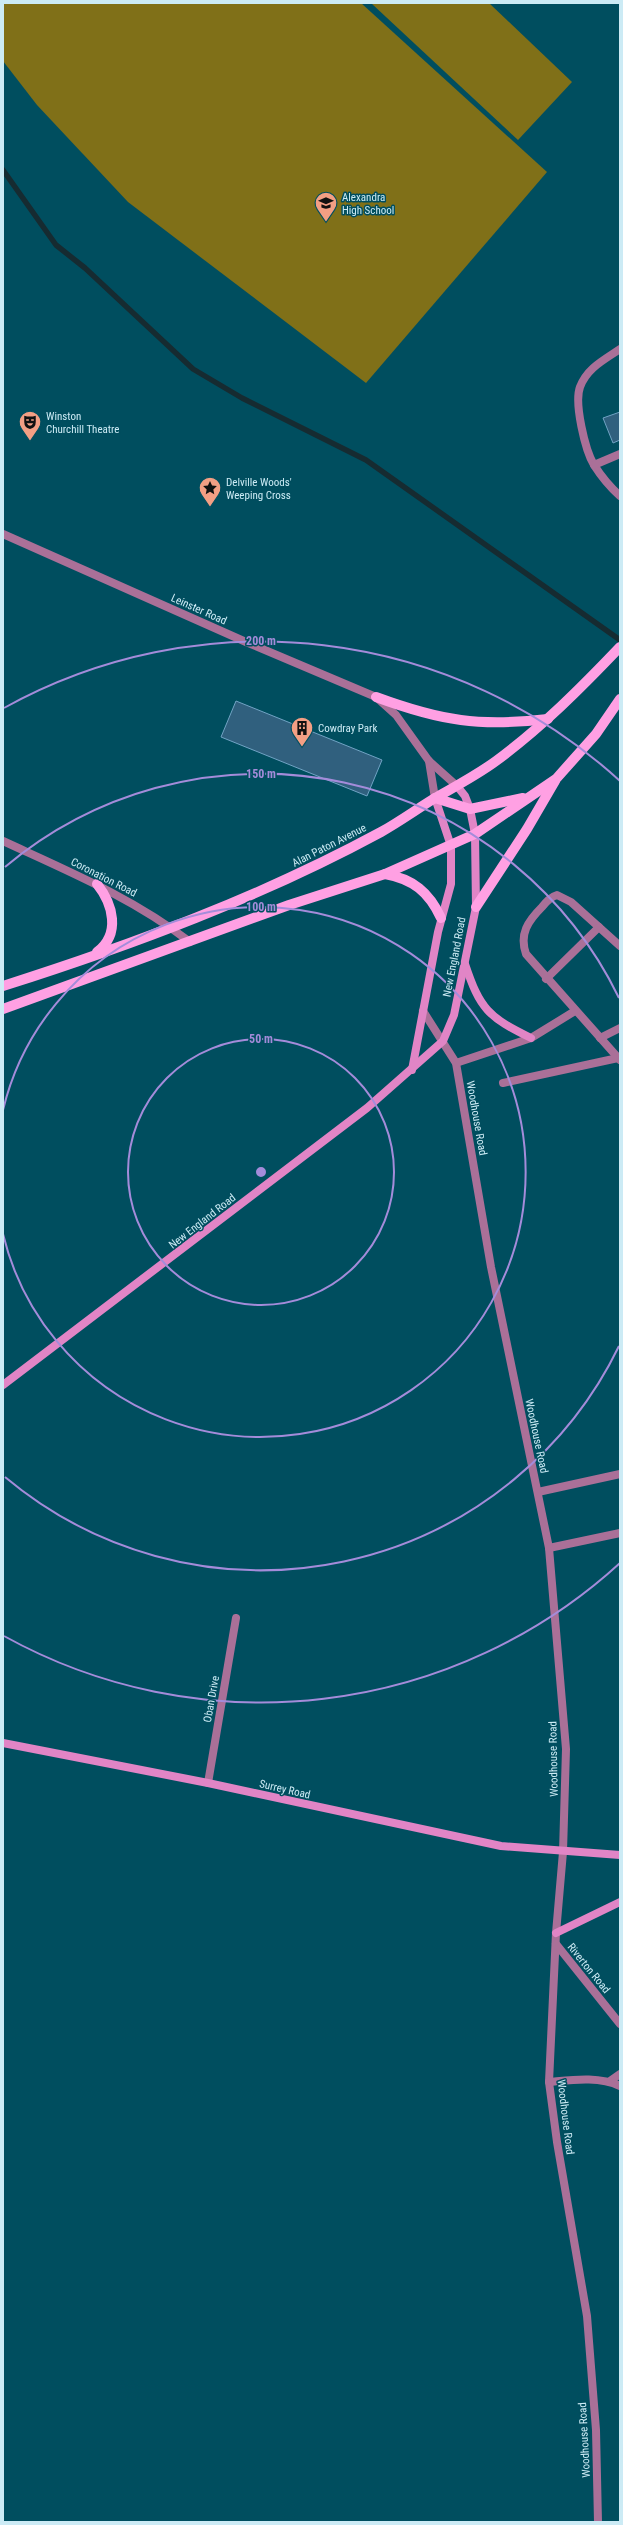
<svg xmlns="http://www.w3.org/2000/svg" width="623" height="2525" font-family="'Roboto Condensed',sans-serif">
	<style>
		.green { fill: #807018 }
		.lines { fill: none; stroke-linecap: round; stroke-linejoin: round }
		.stream { stroke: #162b31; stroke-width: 5.5 }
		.building { fill: #30607e; stroke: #71a3c4 }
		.lane { stroke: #aa7098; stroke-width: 8 }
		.street { stroke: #aa7098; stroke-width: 8 }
		.secondary { stroke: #e185c6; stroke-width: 8 }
		.primary { stroke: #ffa0e3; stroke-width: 10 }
		.ring { fill: none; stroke: #a48cda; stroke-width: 2 }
		.labels { text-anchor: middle; stroke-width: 3; stroke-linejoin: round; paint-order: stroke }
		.poi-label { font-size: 11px; fill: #ccebf5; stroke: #004e5f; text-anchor: start }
		.street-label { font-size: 11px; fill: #ccebf5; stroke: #004e5f }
		.centre { fill: #a48cda; stroke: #004e5f; stroke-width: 2 }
		.ring-label { font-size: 12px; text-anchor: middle; font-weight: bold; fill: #a48cda; stroke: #004e5f; stroke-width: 3; stroke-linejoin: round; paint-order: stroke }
	</style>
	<rect width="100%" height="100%" fill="#004e5f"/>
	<!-- green -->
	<g class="green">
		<path d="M3,3H361L547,172L366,383L128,202L37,105L3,61Z"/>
		<path d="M371,3H489L572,82L518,140Z"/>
	</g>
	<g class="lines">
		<!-- stream -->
		<path class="stream" d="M3,170L56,245L85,268L193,369L242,398L366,460L620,640"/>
	</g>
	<!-- building -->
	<g class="building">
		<path d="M620,412V440L613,443L603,418Z"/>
		<path d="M236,701L382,760L367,796L221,737Z"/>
	</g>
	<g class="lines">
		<!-- lane -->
		<g class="lane">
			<path d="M620,349C604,360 587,368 580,387C574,403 585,450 594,465C601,476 610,487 620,496"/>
			<path d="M594,465L620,454"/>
			<path d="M620,946L571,902L557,895C550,897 546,902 542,907C528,921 519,934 526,954L620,1060"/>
			<path d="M546,979L599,927"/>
			<path d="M600,1038L620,1028"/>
			<path d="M456,1063L531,1038L575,1011"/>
			<path d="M503,1083L618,1058"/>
			<path d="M538,1492L620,1474"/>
			<path d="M549,1548L620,1533"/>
		</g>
		<!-- street -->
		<g class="street">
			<path d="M3,534L246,642L376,697L396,715L429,761L457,786"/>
			<path d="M429,761L435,798"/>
			<path d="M3,841C68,871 133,898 190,942"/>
			<path d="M423,1011L456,1063L491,1267L549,1548L566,1749L563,1852L556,1933L549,2082L557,2142L587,2316L596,2430L598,2522"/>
			<path d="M208,1783L236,1618"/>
			<path d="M556,1944L620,2024"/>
			<path d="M610,2081L620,2074"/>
			<path d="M549,2082C572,2080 598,2076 620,2086"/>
		</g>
		<!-- secondary -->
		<g class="secondary">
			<path d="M465,964C480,1009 488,1017 531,1038"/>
			<path d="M412,1070L438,932L451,884V846L435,798"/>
			<path d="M3,1385L367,1108L443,1041L454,1015L476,907L475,834L470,809L465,796L457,786"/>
			<path d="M3,1743L208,1783L501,1846L620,1855"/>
			<path d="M556,1933L620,1902"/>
		</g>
		<!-- primary -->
		<g class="primary">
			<path d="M376,697C441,721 480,727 548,719"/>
			<path d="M435,798L470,809L523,798"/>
			<path d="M385,874C413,879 429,892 441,918"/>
			<path d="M476,907L527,829L555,781"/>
			<path d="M97,952C121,934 113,904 97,884"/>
			<path d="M3,986C132,945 261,897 381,832C399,822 417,809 435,798C456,786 477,775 496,761C542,727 581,688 620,647"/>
			<path d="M3,1009L289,905L385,874L475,834L556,779L596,734L620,699"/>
		</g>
	</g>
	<!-- distance rings -->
	<g class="ring">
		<circle cx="261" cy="1172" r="133"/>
		<path d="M3 1110A265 265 0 1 1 3 1234"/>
		<path d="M619 1346A398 398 0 0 1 5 1477M5 867A398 398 0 0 1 619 998"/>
		<path d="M620 1563A531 531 0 0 1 4 1636M4 708A531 531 0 0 1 620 781"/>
	</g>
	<!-- icons -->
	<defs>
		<g id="school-pin" transform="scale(1.15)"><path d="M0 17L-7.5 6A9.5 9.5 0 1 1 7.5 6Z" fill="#f39f84" stroke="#004e5f"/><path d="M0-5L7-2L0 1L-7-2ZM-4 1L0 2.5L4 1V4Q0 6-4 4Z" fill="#111"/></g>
		<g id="theatre-pin" transform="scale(1.15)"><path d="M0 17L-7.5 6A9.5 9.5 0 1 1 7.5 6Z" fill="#f39f84" stroke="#004e5f"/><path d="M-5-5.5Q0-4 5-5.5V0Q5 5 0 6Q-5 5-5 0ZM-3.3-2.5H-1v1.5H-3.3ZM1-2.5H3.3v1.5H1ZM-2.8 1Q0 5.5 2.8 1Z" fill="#111"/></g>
		<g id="sight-pin" transform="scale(1.15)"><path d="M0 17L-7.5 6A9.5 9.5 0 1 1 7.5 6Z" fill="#f39f84" stroke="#004e5f"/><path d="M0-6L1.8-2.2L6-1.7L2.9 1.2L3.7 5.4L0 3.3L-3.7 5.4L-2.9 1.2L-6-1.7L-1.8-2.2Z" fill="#111"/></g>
		<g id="building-pin" transform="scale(1.15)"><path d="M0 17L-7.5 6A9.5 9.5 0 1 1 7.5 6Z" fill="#f39f84" stroke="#004e5f"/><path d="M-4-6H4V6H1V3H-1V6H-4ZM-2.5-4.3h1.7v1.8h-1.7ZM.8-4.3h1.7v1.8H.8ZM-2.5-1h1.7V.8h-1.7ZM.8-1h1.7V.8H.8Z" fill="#111"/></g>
	</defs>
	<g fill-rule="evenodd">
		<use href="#school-pin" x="326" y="203"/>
		<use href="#theatre-pin" x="30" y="422"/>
		<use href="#sight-pin" x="210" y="488"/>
		<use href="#building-pin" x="302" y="728"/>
	</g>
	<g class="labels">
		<!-- poi labels -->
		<g class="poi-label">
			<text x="342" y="201">Alexandra<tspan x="342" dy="13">High School</tspan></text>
			<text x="46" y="420">Winston<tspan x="46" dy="13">Churchill Theatre</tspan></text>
			<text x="226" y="486">Delville Woods'<tspan x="226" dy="13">Weeping Cross</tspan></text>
			<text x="318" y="732">Cowdray Park</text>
		</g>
		<!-- street labels -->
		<g class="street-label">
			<text transform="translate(199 609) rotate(24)" y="4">Leinster Road</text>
			<text transform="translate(329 845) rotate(-27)" y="4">Alan Paton Avenue</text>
			<text transform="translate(104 877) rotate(27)" y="4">Coronation Road</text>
			<text transform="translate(454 957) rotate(-79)" y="4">New England Road</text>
			<text transform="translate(477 1118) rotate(80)" y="4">Woodhouse Road</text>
			<text transform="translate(202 1221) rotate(-38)" y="4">New England Road</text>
			<text transform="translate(537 1436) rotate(78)" y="4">Woodhouse Road</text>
			<text transform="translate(211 1699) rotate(-80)" y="4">Oban Drive</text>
			<text transform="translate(553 1759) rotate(-91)" y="4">Woodhouse Road</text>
			<text transform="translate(285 1789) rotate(13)" y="4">Surrey Road</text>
			<text transform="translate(589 1968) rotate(51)" y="4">Riverton Road</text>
			<text transform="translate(566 2117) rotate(83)" y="4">Woodhouse Road</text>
			<text transform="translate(584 2440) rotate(-93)" y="4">Woodhouse Road</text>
		</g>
	</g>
	<circle cx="261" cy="1172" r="6" class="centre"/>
	<g class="ring-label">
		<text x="261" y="645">200 m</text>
		<text x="261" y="778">150 m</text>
		<text x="261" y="911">100 m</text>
		<text x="261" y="1043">50 m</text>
	</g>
	<!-- border -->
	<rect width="623" height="2525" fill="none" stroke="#ccebf5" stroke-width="8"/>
</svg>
